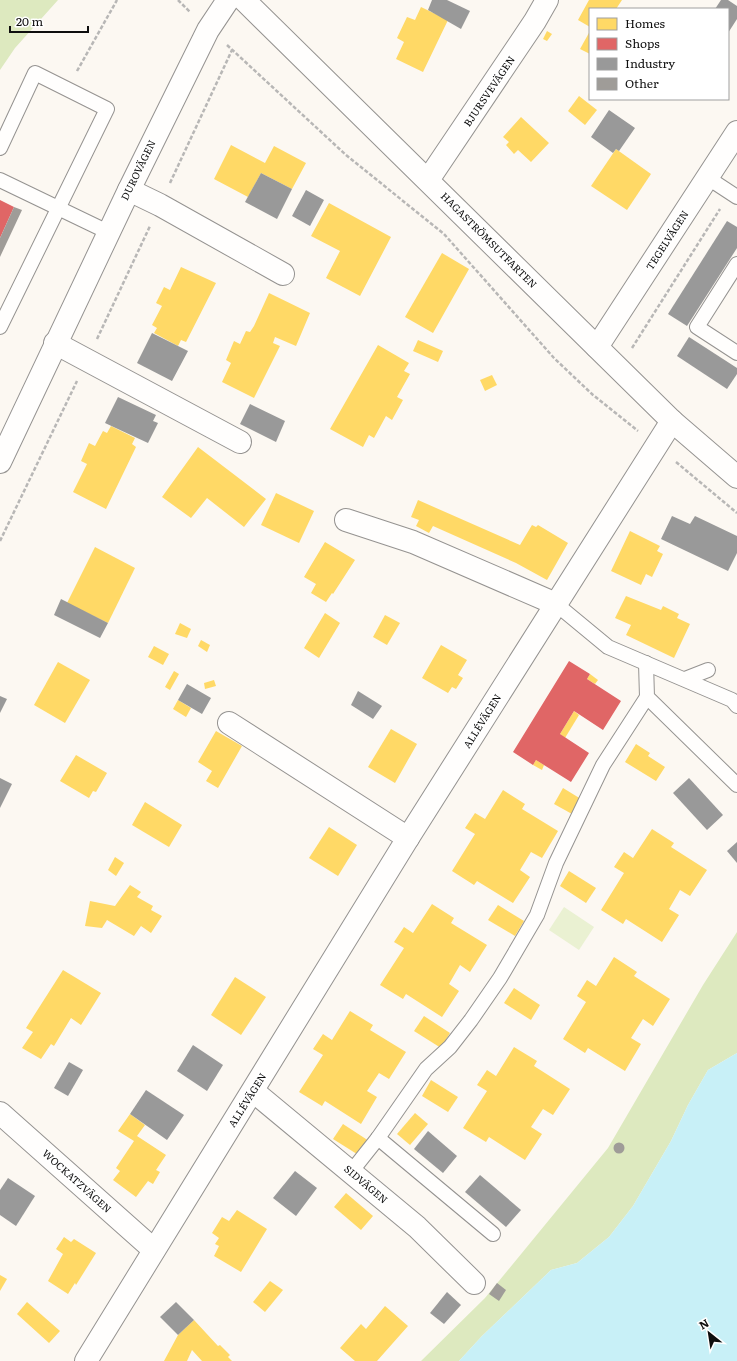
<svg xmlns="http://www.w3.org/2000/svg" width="737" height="1361" font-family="Literata,serif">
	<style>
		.green { fill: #eaf1d2 }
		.forest { fill: #dde9bf }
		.water { fill: #c8f0f7 }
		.homes { fill: #ffd966 }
		.shops { fill: #e06666 }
		.industry { fill: #999 }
		.building { fill: #9f9c98 }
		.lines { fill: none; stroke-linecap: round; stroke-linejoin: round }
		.service-casing { stroke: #959391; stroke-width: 16 }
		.minor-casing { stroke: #959391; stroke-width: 24 }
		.tertiary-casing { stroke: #959391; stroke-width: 24 }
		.path { stroke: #b8b7b6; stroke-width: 2.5; stroke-dasharray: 4 2; stroke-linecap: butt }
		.service { stroke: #fffefd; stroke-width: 14 }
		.minor { stroke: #fffefd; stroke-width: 22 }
		.tertiary { stroke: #fffefd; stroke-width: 22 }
		.labels { text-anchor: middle; stroke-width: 4; stroke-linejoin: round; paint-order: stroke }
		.street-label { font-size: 10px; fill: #0e0e0e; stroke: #fff }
	</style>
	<rect width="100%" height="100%" fill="#fcf8f2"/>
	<!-- green -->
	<path class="green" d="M564,907L594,927L579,950L549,930Z"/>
	<!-- forest -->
	<g class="forest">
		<path d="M0,0H58L15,48L0,70Z"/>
		<path d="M737,932V1053L708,1070L688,1105L671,1141L633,1206L609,1237L577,1263L551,1270L482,1336L459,1361H421L485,1298L608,1148L703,985Z"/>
	</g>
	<!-- water -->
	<path class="water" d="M737,1053V1361H459L482,1336L551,1270L577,1263L609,1237L633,1206L671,1141L688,1105L708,1070Z"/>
	<!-- homes -->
	<g class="homes">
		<path d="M589,0H622L616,9H590V27L578,20Z"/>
		<path d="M421,7L448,20L423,72L396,59L404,42L397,38L407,17L415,20Z"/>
		<path d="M547,31L552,34L547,41L543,39Z"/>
		<path d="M590,31V54L580,49Z"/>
		<path d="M579,96L597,110L585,125L568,111Z"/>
		<path d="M521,117L549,143L531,162L518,150L514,154L506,145L509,142L503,137Z"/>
		<path d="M231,145L265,163L274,146L306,163L292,189L261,173L248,197L214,179Z"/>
		<path d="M616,149L651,174L627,210L591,186Z"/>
		<path d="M329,203L391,237L360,296L326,278L340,251L311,236Z"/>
		<path d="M442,253L469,269L433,333L405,317Z"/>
		<path d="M181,267L216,283L186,342L181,340L178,346L154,333L157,328L152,325L162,306L156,303L164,287L170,290Z"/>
		<path d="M269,293L310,313L296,346L275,337L273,343L280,346L254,398L222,382L231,363L226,360L234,341L240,344L246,331L250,332L254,326Z"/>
		<path d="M418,340L443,351L438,362L413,351Z"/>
		<path d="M378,345L409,363L404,371L410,374L397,397L403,400L392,420L386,416L374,438L369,435L363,447L330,429Z"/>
		<path d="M492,375L497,385L485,391L480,380Z"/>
		<path d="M111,426L135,438L132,444L136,447L106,509L73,492L87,464L81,461L89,443L95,446L103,431L107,433Z"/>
		<path d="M198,447L266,499L244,527L207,498L191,518L162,497Z"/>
		<path d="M276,493L314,511L299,543L261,525Z"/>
		<path d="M418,500L520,545L532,525L536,527L538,525L568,543L547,580L516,563L433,526L429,533L416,526L419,520L411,517Z"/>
		<path d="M630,531L660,546L657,551L663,554L652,577L646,574L641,585L611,571Z"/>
		<path d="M325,542L355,560L333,594L332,593L326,602L311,593L316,584L304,577Z"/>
		<path d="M95,547L135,568L108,623L67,603Z"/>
		<path d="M626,596L661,610L663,606L679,614L677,618L690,624L674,658L626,635L631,625L615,618Z"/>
		<path d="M325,613L340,623L319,658L304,648Z"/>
		<path d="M385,615L400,623L387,645L373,637Z"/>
		<path d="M180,623L191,629L187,638L175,634Z"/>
		<path d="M201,640L210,645L207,652L198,646Z"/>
		<path d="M441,645L467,660L458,675L463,678L456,689L452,687L448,693L422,678Z"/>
		<path d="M154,646L169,654L163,665L148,657Z"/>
		<path d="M58,662L90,680L65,723L34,705Z"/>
		<path d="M174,671L179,674L170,690L165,687Z"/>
		<path d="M590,674L598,680L595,684L587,679Z"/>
		<path d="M214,680L216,686L205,689L204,683Z"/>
		<path d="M178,700L191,708L186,717L173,709Z"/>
		<path d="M574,711L579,715L565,738L560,734Z"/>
		<path d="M391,729L417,744L395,783L368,767Z"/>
		<path d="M216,731L242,746L218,788L206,781L212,771L198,762Z"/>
		<path d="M636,744L650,753L648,756L665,767L656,781L625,762Z"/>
		<path d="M76,755L107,773L96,792L93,791L89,798L60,781Z"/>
		<path d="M536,760L544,765L542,770L533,765Z"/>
		<path d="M563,788L581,799L572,814L554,804Z"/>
		<path d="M503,790L525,804L522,809L558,831L542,858L531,852L520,870L530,877L513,903L477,881L474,885L452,871L475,834L465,828L475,813L485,819Z"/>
		<path d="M145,802L182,825L169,847L132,825Z"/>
		<path d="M329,827L357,845L338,876L309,858Z"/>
		<path d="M652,829L674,843L671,847L707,870L690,896L680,890L669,909L679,915L662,942L626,919L623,924L601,910L624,873L614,867L624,852L633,858Z"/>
		<path d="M115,857L124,863L116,876L108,870Z"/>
		<path d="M569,871L596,888L586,903L560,886Z"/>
		<path d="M130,885L141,892L137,897L153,906L151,910L162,916L151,933L141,926L134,936L107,920L102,928L85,926L90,901L115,906Z"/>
		<path d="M432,904L454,918L451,923L487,945L470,972L460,965L449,984L459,991L442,1017L406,994L403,999L380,985L404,948L394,942L404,927L413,933Z"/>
		<path d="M498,905L524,921L515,936L488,920Z"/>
		<path d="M614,957L637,972L634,976L670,999L653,1026L643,1019L631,1038L641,1044L625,1071L588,1048L585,1053L563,1039L586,1002L577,996L587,980L596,986Z"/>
		<path d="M63,970L101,993L81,1025L71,1018L54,1046L51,1044L41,1059L22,1048L33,1032L26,1028Z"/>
		<path d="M235,977L266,997L241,1035L211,1015Z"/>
		<path d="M514,988L540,1005L531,1020L504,1003Z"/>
		<path d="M350,1011L373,1025L370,1030L406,1052L389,1079L379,1073L367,1091L377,1097L361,1124L325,1101L322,1106L299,1092L323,1055L313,1049L323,1034L332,1040Z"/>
		<path d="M424,1016L450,1033L441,1048L414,1031Z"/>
		<path d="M514,1047L537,1061L534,1066L570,1089L553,1115L543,1109L531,1127L542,1134L525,1160L489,1137L486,1142L463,1128L487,1091L477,1085L487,1070L496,1076Z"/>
		<path d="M431,1080L458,1097L448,1112L422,1096Z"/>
		<path d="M415,1113L428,1124L410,1145L397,1134Z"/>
		<path d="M130,1114L145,1125L137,1136L166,1155L156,1170L160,1172L153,1184L148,1181L136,1197L113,1180L120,1171L116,1168L134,1141L118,1131Z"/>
		<path d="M343,1124L369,1141L360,1156L333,1139Z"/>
		<path d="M346,1193L373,1216L361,1230L334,1207Z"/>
		<path d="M237,1210L267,1229L241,1272L214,1256L219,1246L215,1244L219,1238L212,1233L222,1217L229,1221Z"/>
		<path d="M64,1237L71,1242L74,1239L96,1253L76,1285L75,1283L68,1294L48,1281L63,1254L56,1249Z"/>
		<path d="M0,1275L7,1279L0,1291Z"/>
		<path d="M270,1281L283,1290L265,1312L253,1302Z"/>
		<path d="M27,1302L60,1331L49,1343L17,1314Z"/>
		<path d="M385,1306L408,1326L377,1361H355L340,1348L361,1324L366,1329Z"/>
		<path d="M194,1320L218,1346L220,1345L230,1355L228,1357L232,1361H202L192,1350L187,1361H164L178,1335Z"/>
	</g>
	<!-- shops -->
	<g class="shops">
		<path d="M0,200L14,207L0,238Z"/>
		<path d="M569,661L590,674L587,679L621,701L603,730L574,711L560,734L589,753L571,782L536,760L533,765L513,752Z"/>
	</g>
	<!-- industry -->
	<g class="industry">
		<path d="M432,0H447L470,11L461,29L428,10Z"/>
		<path d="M721,0H728L737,6V19L728,33V9H715Z"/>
		<path d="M609,110L635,128L619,151L616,149L613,153L591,137Z"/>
		<path d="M261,173L292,189L277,219L245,202Z"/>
		<path d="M306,190L324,200L310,226L292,216Z"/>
		<path d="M727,221L737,227V248L687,326L668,314Z"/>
		<path d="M152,333L188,351L172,381L137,363Z"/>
		<path d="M689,337L737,368V374L727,389L677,356Z"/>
		<path d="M118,397L156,415L153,421L158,423L148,443L105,423Z"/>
		<path d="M250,404L285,421L276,442L240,424Z"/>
		<path d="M672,516L690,524L695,516L737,536V553L728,571L661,539Z"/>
		<path d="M61,599L108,623L100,638L54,615Z"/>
		<path d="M187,684L211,698L202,714L178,700Z"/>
		<path d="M358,691L382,706L373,719L351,705Z"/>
		<path d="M0,696L7,699L0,713Z"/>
		<path d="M0,778L12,784L0,808Z"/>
		<path d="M689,778L723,815L707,830L673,793Z"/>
		<path d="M737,842V863L727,851Z"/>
		<path d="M193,1045L223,1065L207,1091L177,1071Z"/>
		<path d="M69,1062L83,1070L68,1096L54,1088Z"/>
		<path d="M146,1090L184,1115L167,1140L130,1114Z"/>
		<path d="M428,1131L457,1156L443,1173L414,1149Z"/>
		<path d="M295,1171L317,1188L296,1216L273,1198Z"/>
		<path d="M480,1175L521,1210L506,1227L465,1192Z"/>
		<path d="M8,1178L35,1196L16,1226L0,1215V1190Z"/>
		<path d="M447,1292L461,1305L444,1324L430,1313Z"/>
		<path d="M176,1302L194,1320L178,1335L160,1317Z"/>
	</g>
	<!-- building -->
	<g class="building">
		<path d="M14,207L22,210L0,257V238Z"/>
		<circle cx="619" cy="1148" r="5.5"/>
		<path d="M497,1283L506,1290L499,1301L489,1294Z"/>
	</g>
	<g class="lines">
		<!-- service casing -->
		<g class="service-casing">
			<g id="service">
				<path d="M0,148L35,73L107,109L0,327"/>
				<path d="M708,178L737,197"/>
				<path d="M0,180L108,232"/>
				<path d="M737,264L697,327L737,353"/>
				<path d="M556,604L608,647L732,700L737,706"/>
				<path d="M646,663L647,697L737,785"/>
				<path d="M685,679L708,670"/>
				<path d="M378,1138L493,1234"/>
				<path d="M351,1172L378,1138L426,1069L450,1047L471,1020L500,978L537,915L556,863L603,765L647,697"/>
			</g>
		</g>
		<!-- minor casing -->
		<g class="minor-casing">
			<g id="minor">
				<path d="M428,180L535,21L547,0"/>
				<path d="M129,190L160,205L283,274"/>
				<path d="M55,343L240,442"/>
				<path d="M597,347L737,132"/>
				<path d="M0,462L129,190L208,30L228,0"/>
				<path d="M346,520L413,542L556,604"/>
				<path d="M229,723L408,838"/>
				<path d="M253,1091L417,1227L474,1283"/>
				<path d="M0,1113L154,1250"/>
				<path d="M86,1361L408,838L672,421"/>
			</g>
		</g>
		<!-- tertiary casing -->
		<g class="tertiary-casing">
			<path id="tertiary" d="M244,0L672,421L737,477"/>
		</g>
		<!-- path -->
		<g class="path">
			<path d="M178,0L190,12"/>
			<path d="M227,45L346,155L444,234L554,358L593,395L638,431"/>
			<path d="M77,71L117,0"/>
			<path d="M170,183L232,50"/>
			<path d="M97,339L150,226"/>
			<path d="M632,348L720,209"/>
			<path d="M676,462L737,513"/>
			<path d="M0,541L77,381"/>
		</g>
		<!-- service -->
		<use href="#service" class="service"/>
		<!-- minor -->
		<use href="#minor" class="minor"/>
		<!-- tertiary -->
		<use href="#tertiary" class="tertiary"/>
	</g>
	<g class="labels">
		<!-- street labels -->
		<g class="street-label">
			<text transform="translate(489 91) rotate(-56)" y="4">BJURSVEVÄGEN</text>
			<text transform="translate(138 170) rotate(-64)" y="4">DUROVÄGEN</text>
			<text transform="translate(489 240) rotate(45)" y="4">HAGASTRÖMSUTFARTEN</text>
			<text transform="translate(667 240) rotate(-57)" y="4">TEGELVÄGEN</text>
			<text transform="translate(482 721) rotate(-58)" y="4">ALLÉVÄGEN</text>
			<text transform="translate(247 1100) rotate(-58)" y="4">ALLÉVÄGEN</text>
			<text transform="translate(77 1181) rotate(42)" y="4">WOCKATZVÄGEN</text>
			<text transform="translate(366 1184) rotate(40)" y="4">SIDVÄGEN</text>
		</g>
	</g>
	<!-- legend -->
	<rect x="589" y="8" width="140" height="92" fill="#ffffff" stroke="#9f9f9f"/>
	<rect x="597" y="18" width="20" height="12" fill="#ffd966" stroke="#9f9f9f"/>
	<text x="625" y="28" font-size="12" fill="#0e0e0e">Homes</text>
	<rect x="597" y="38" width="20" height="12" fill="#e06666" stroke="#9f9f9f"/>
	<text x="625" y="48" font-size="12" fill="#0e0e0e">Shops</text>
	<rect x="597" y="58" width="20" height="12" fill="#999999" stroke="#9f9f9f"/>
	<text x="625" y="68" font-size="12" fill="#0e0e0e">Industry</text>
	<rect x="597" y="78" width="20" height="12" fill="#9f9c98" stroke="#9f9f9f"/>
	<text x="625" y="88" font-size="12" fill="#0e0e0e">Other</text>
	<!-- north arrow -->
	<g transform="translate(709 1333) rotate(330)" stroke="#ffffff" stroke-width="3" paint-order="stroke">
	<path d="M0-3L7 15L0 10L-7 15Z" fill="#0e0e0e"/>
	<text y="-6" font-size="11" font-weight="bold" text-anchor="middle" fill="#0e0e0e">N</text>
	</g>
	<!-- scale -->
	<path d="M10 26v6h78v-6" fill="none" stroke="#0e0e0e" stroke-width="2"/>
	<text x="16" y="26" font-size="12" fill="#0e0e0e" stroke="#ffffff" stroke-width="3" paint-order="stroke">20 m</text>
</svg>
